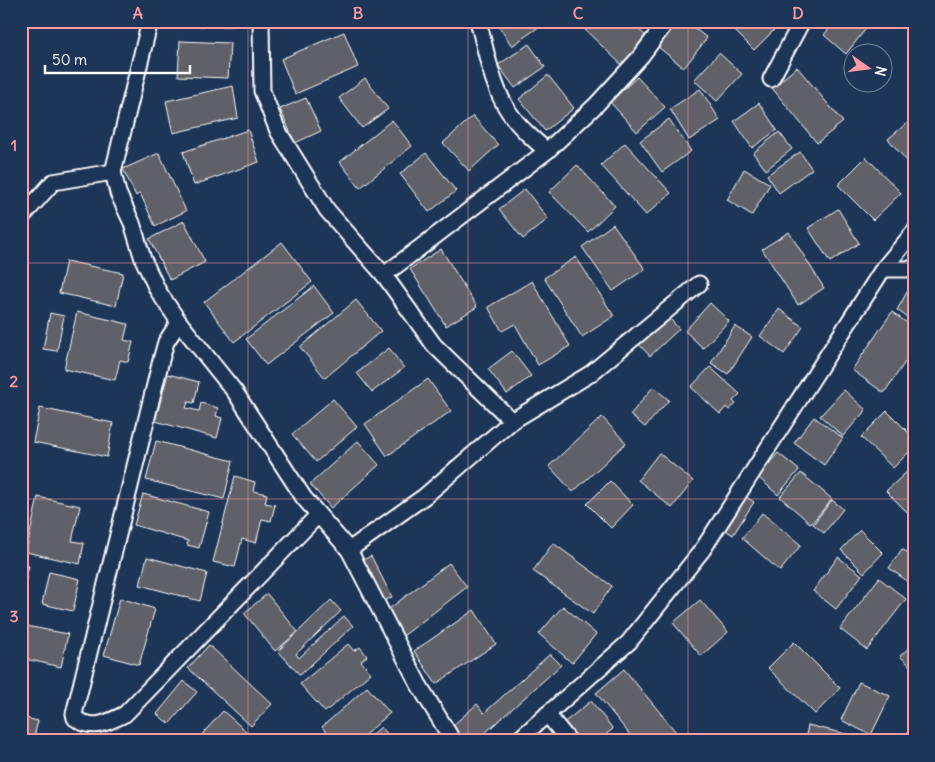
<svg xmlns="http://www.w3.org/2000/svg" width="935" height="762" font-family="Delius,sans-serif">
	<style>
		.building { fill: #5e6068; stroke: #fff }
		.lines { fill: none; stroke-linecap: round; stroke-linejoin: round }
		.minor-casing { stroke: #fff; stroke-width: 19 }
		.minor { stroke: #1d3557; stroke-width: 15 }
		.grid { fill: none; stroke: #ff9aa2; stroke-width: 1; stroke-opacity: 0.55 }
		.neatline { fill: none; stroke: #ff9aa2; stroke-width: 2 }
		.grid-label { font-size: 16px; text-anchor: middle; font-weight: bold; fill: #ff9aa2 }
	</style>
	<rect width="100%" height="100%" fill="#1d3557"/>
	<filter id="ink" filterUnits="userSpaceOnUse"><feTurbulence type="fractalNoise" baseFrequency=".02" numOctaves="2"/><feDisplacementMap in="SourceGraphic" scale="10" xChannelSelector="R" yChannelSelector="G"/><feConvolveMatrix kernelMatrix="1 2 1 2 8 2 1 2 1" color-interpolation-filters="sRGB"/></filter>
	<g filter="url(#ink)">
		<!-- building -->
		<g class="building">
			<rect x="182" y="21" width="48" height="5"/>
			<path d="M495,21H547L512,46Z"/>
			<path d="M585,21H630L650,40L624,67L581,26Z"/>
			<path d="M676,21H685L707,38L684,68L657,46Z"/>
			<path d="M738,21H765L774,30L754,50L732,28Z"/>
			<path d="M835,21H872L846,54L824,35Z"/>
			<path d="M344,32L358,67L295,94L281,59Z"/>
			<path d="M180,41L230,43L228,78L178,76Z"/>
			<path d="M529,44L545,67L515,88L498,65Z"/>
			<path d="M719,53L742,74L717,101L694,80Z"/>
			<path d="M797,67L843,122L817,143L772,88Z"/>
			<path d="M548,75L574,108L545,131L519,99Z"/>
			<path d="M637,77L665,107L637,132L610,102Z"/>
			<path d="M365,78L388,109L362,128L339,98Z"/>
			<path d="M233,86L238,118L173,133L166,101Z"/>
			<path d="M700,89L720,120L689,140L670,109Z"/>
			<path d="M306,98L321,131L295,143L280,109Z"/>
			<path d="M759,103L777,130L752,148L734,121Z"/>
			<path d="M473,116L498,145L469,171L443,143Z"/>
			<path d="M914,117V169L888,139Z"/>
			<path d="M669,119L691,151L662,172L640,141Z"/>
			<path d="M392,120L412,146L360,188L340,162Z"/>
			<path d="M248,130L259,162L194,185L183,152Z"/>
			<path d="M779,132L792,149L766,170L753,153Z"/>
			<path d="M625,143L671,193L646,215L601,165Z"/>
			<path d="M800,152L812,169L779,193L767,175Z"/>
			<path d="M159,153L186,211L155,226L140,193L136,196L123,169Z"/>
			<path d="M426,153L456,191L429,212L400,174Z"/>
			<path d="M866,157L901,193L873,220L838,185Z"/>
			<path d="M577,165L615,206L588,232L549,192Z"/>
			<path d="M744,169L770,184L752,215L727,200Z"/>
			<path d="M525,189L548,219L523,239L499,209Z"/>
			<path d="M838,209L859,243L830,262L808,228Z"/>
			<path d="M184,221L205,262L170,280L149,239Z"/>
			<path d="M613,224L645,269L613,291L582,247Z"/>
			<path d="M789,232L824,288L798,305L762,249Z"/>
			<path d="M282,242L312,282L234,342L204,302Z"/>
			<path d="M441,249L477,307L446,326L410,269Z"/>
			<path d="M576,257L614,316L582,337L544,278Z"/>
			<path d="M66,261L123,273L116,306L59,293Z"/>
			<path d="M532,281L570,346L538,365L515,324L502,331L488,307Z"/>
			<path d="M911,285L914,287V322L897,310Z"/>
			<path d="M314,286L334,313L266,365L246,339Z"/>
			<path d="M356,300L381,331L325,378L300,347Z"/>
			<path d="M710,303L729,321L703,348L685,331Z"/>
			<path d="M779,309L803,327L784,354L760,336Z"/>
			<path d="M77,312L128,324L124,340L133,342L128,362L120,360L115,380L64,369Z"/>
			<path d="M892,312L914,328V349L884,393L852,370Z"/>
			<path d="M50,313L64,316L57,351L43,349Z"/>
			<path d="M666,314L679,329L650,356L636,341Z"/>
			<path d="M735,326L752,337L728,374L711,363Z"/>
			<path d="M389,348L404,368L372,392L357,373Z"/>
			<path d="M512,351L531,376L507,394L488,369Z"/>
			<path d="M710,367L740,394L733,401L736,404L729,410L726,407L720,414L691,387Z"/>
			<path d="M168,374L199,382L194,403L188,402L186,408L199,411L201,403L218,408L216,416L222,418L217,438L155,421Z"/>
			<path d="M428,379L451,411L387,456L365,424Z"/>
			<path d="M653,387L669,400L645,427L630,415Z"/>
			<path d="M844,390L866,410L843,436L820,416Z"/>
			<path d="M333,399L357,427L316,462L292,434Z"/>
			<path d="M40,408L113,423L107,457L33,442Z"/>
			<path d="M887,411L914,438V447L893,468L861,437Z"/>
			<path d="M602,417L626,443L573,492L549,466Z"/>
			<path d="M814,417L843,438L824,465L794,443Z"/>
			<path d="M156,441L233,461L224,499L146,480Z"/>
			<path d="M358,441L379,465L331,508L310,484Z"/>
			<path d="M659,453L693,481L672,508L638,480Z"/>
			<path d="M778,453L799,470L778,495L758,477Z"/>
			<path d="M911,468L914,471V515L912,517L886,491Z"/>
			<path d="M801,473L832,499L811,524L780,497Z"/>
			<path d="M235,476L255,482L253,491L267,494L265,503L275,505L271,521L262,519L256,543L242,539L235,567L213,562Z"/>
			<path d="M610,481L633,505L611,528L587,504Z"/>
			<path d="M143,494L209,512L199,548L187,545L188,541L134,525Z"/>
			<path d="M745,496L754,502L733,535L724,529Z"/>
			<path d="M38,497L80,506L72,541L84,543L80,564L26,552Z"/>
			<path d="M832,500L843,509L824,533L813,524Z"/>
			<path d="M21,509L29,510L23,553L21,552Z"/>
			<path d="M762,513L801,545L780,571L742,538Z"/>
			<path d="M860,530L883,553L864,573L841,550Z"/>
			<path d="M553,543L612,586L593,614L533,571Z"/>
			<path d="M902,549L914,557V586L889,568Z"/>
			<path d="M371,556L392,597L380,603L359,562Z"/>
			<path d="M147,557L207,573L200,601L140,585Z"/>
			<path d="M838,557L862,575L836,609L813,591Z"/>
			<path d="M449,563L467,587L403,636L385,612Z"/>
			<path d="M21,564L29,566L21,602Z"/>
			<path d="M49,572L80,579L73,611L42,604Z"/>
			<path d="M879,578L906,599L867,650L840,629Z"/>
			<path d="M267,594L298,632L275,651L244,613Z"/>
			<path d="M120,598L155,609L139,665L104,655Z"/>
			<path d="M331,600L341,611L296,654L299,658L344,616L353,626L300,675L278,651Z"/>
			<path d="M700,600L728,632L701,656L673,623Z"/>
			<path d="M563,606L596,634L572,663L539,634Z"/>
			<path d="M474,610L496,644L436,684L414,651Z"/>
			<path d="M21,625L68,634L61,667L21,658Z"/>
			<path d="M794,642L840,688L815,714L768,668Z"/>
			<path d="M914,643V670L900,656Z"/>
			<path d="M348,644L354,651L360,647L367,656L361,661L371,673L325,712L300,684Z"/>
			<path d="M209,645L272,704L251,726L188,668Z"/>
			<path d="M550,654L561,665L476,741H463L451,727L477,704L484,713Z"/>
			<path d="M624,669L676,732L665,741H635L596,693Z"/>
			<path d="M184,681L197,692L169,724L157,714Z"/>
			<path d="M859,682L890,696L871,735L841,720Z"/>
			<path d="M367,687L390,713L358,741H334L322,727Z"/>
			<path d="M591,701L613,729L601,738L603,741H574L561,725Z"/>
			<path d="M223,711L247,732L239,741H196Z"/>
			<path d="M21,717L38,721L33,741H21Z"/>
			<path d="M808,725L875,741H805Z"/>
			<path d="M381,727L394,741H365Z"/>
			<path d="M914,730V741H900L898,737Z"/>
		</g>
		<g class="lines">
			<!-- minor casing -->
			<g class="minor-casing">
				<g id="minor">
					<path d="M150,21L113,172L118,193L132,223L143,259L158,291L179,322L235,392L304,498L349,550L419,685L453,741"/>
					<path d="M261,21L262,91L278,131L327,210L384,275L434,345L512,421"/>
					<path d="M478,21C486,50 492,87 509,112C519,127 533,139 547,151"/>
					<path d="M912,21L914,22"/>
					<path d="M771,79L802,21"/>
					<path d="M21,218L53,182L113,172"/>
					<path d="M883,269H914"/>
					<path d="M384,275L547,151L596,105L641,56L667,21"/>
					<path d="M179,322L166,342L161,360L74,714L75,718C92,731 107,723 125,714L318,515"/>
					<path d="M349,550L425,496L512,421L590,374L699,284"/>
					<path d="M547,714L569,741"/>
					<path d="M517,741L629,642L703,549L883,269L914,232"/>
				</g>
			</g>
			<!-- minor -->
			<use href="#minor" class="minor"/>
		</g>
	</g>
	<!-- grid -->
	<path class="grid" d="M248,21V741M468,21V741M688,21V741M21,263H914M21,499H914"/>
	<!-- margin -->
	<rect width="935" height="762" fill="none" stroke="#1d3557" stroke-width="55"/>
	<!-- north arrow -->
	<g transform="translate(868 68) rotate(104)"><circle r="24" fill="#1d3557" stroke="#77869a"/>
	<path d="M0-4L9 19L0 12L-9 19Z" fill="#ff9aa2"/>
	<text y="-8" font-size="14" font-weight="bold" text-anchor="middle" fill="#ffffff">N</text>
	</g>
	<!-- scale -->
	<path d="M45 65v8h145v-8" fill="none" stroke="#ffffff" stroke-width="2.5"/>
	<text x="52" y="65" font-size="15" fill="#ffffff" stroke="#1d3557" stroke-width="4" paint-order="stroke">50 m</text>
	<rect x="28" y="28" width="880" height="706" class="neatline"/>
	<g class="grid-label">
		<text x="138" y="19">A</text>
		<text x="358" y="19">B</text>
		<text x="578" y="19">C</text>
		<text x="798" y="19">D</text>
		<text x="14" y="151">1</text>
		<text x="14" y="387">2</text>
		<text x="14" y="622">3</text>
	</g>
</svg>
